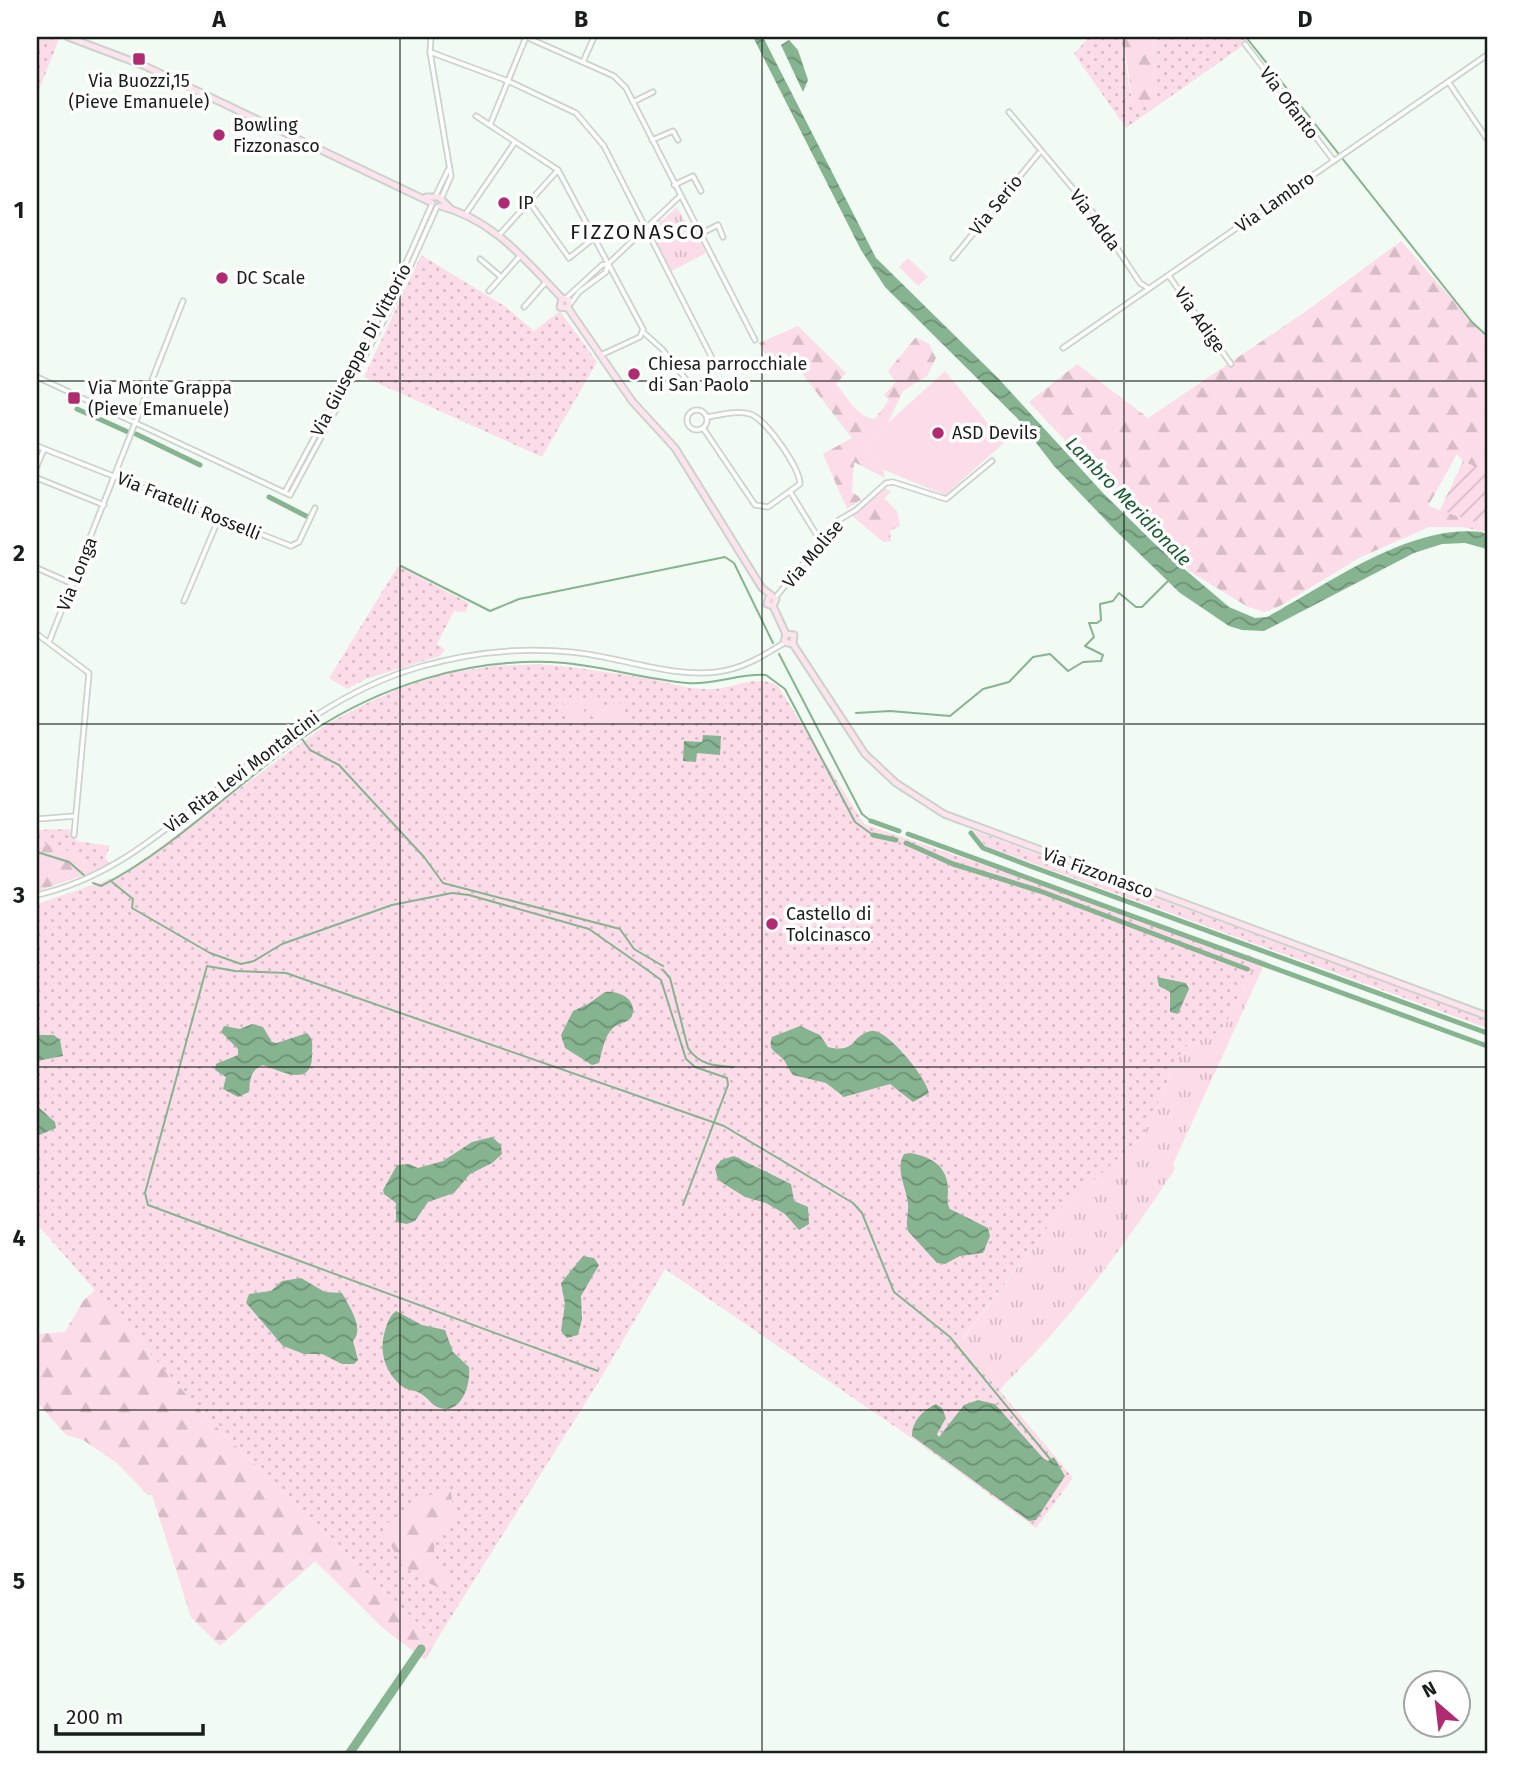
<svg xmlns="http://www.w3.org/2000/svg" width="1524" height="1791" font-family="'Fira Sans',sans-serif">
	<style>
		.grass { fill: url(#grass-dots) }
		.forest { fill: url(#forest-firs) }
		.park { fill: url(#park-tufts) }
		.garden { fill: url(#garden-furrows) }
		.pitch { fill: #fcdce8 }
		.water { fill: url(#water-waves) }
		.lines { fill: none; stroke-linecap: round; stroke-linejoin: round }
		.stream { stroke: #86b390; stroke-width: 2 }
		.canal { stroke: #86b390; stroke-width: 5 }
		.river { stroke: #86b390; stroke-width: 9 }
		.street-casing { stroke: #cad3cc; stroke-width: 7 }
		.secondary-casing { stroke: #cad3cc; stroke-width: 9 }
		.street { stroke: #fff; stroke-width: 3.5 }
		.secondary { stroke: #fee3ef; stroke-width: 5 }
		.grid { fill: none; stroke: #1a1e1b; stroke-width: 2; stroke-opacity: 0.55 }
		.poi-dot { fill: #b02a71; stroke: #fff; stroke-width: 2.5 }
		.labels { text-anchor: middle; stroke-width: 7; stroke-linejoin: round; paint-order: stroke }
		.poi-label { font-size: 18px; fill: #1a1e1b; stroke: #fff; text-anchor: start }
		.street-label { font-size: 18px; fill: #1a1e1b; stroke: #fff }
		.water-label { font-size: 19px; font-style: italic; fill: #185d32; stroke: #fff }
		.quarter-label { font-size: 21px; letter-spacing: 2px; fill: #1a1e1b; stroke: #fff }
		.neatline { fill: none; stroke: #1a1e1b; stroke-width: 2.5 }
		.grid-label { font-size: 23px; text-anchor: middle; font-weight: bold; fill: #1a1e1b }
	</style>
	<defs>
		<pattern id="grass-dots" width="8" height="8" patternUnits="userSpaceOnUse" patternTransform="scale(1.75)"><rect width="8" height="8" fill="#fcdce8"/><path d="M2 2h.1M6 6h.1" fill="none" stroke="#d7bcc6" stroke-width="1.8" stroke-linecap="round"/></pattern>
		<pattern id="forest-firs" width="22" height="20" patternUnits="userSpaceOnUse" patternTransform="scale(1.75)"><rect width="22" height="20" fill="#fcdce8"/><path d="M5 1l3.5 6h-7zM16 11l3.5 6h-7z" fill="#d7bcc6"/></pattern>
		<pattern id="park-tufts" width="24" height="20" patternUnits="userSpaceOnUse" patternTransform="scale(1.75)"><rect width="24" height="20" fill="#fcdce8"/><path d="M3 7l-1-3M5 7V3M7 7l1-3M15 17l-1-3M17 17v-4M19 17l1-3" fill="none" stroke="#d7bcc6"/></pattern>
		<pattern id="garden-furrows" width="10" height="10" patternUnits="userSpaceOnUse" patternTransform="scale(1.75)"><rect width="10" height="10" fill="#fcdce8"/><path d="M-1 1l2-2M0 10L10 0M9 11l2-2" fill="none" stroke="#d7bcc6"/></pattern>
		<pattern id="water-waves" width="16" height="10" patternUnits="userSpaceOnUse" patternTransform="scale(1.75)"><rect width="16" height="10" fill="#86b390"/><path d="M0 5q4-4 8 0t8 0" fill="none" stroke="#6d9175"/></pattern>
	</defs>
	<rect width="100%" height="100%" fill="#f1fbf3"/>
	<!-- grass -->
	<g class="grass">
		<path d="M37,37L59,39L37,95Z"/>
		<path d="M1089,37L1119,38C1129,61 1126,87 1136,110L1156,101L1153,41L1161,37H1243L1248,42L1126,128L1074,54Z"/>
		<path d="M421,255L506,307L534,331L560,311L597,362L542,457L364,377Z"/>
		<path d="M398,566L469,603L466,612L454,611L437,644L445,650L440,656L366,679L347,689L329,678Z"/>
		<path d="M539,664C577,667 614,673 651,679C670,683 691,690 710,689C735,689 754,673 778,686L864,824L1257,958L1223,1030L1183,1048L1143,1136L1060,1211L961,1341L1002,1387L1000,1391L1073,1478L1036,1528L916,1441L665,1269L601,1378L436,1641L204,1415L37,1224V904L122,875L327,724L365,704L403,687L446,673L494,666Z"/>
		<path d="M69,829L77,841L110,846L105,858L111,864L97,871L71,852L37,841V830Z"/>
		<path d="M973,830L1487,1020V1028L985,846Z"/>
	</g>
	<!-- forest -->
	<g class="forest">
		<path d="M1118,37H1161L1153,41L1156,101L1136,111C1127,86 1131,60 1118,37Z"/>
		<path d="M1401,241L1487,339V473L1463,461L1457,454L1428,506L1481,524L1487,513V532L1461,527H1429L1361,557L1280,606L1265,612L1248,607L1189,571L1029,402L1077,364L1148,418L1305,312Z"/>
		<path d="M798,326L846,373L836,384C848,397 856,417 875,419L889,400L884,395L896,382L888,371L916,337L929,344L936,358L927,376L903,391L888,423L865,450L883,469L885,478L854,462L852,492L862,499L847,509L823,454L852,438L786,353L769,361L759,343Z"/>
		<path d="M885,488L891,492L884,498L897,511L900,526L890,531L891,541L883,542L851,515Z"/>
		<path d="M37,841L71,852L97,871L37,891Z"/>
		<path d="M95,1290L204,1415L436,1641L425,1660L384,1629L315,1561L220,1646L191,1617L152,1495H148L117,1463L83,1440L66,1435L37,1402V1334L65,1332L83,1301Z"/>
		<path d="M440,1491L451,1492C454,1517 459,1524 435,1537L433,1566L454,1579L450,1587C428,1590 422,1574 403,1567L385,1535L382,1525L406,1515L411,1503Z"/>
	</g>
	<!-- park -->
	<g class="park">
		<path d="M677,207L688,227L692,226L706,253L670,272L649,231L659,219L662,221Z"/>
		<path d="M1257,958L1266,961L1173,1164L1175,1169C1123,1248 1069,1321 1002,1387L961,1342L1060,1211L1143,1136L1183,1048L1223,1030Z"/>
	</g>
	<!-- garden -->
	<path class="garden" d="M1463,461L1487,473V513L1481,524L1440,510Z"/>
	<!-- pitch -->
	<g class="pitch">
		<path d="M908,258L928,277L918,286L899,267Z"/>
		<path d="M945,371L1004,443L945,495L884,470L865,450L888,423Z"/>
		<path d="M575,695L587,716L574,723L562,702Z"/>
		<path d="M598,696L610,721L598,727L585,703Z"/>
		<path d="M618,699L631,724L619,730L606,705Z"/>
	</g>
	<!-- water -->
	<g class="water">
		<path d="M753,37H763L876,258L998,378L1103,493L1155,544L1229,607L1255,618L1267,617C1330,583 1409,524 1482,532L1487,535V549L1465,543L1442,544L1414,553L1264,631L1242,630L1229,626L1180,593L1115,530L1054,466L1017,418L885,287L861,250Z"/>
		<path d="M789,40L798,50L808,80L803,92L781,45Z"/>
		<path d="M703,735L721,736L720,755L697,753L696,762L683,761L684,741L702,742Z"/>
		<path d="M1157,977L1186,983L1189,989L1178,1014L1170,1012V992L1159,986Z"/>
		<path d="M605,992C618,990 638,999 632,1016C629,1023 618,1023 613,1028C604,1037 602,1051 599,1063L592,1065L565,1048L561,1035L573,1011L588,1004Z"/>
		<path d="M252,1024L263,1027L272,1042L277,1043L307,1033C314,1040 312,1045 312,1054C313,1089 281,1071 263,1065C250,1070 250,1080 249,1092L238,1097L223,1089L226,1077L215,1070L216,1064L238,1055V1049L221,1032L224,1026L240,1029Z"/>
		<path d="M800,1026L820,1035L828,1047C857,1054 851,1035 871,1031C887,1028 927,1079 929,1093L913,1102L890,1084L844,1097L826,1083L793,1075C789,1070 787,1065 784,1060C776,1051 767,1051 772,1037Z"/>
		<path d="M37,1035H54L60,1040L63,1056L37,1061Z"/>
		<path d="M37,1106L55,1122L56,1128L37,1136Z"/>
		<path d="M492,1137L501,1145L502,1154L492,1163L470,1174L454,1193L428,1202L415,1221L407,1224L396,1222V1203L384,1194L383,1190L397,1165L409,1164L418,1168L443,1161L472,1142Z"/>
		<path d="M910,1153C932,1157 948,1166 948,1191C948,1199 946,1202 950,1209L988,1228L990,1236L983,1253L960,1256L945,1264L937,1263L908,1231C905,1221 909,1213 908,1203C906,1187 895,1169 904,1154Z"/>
		<path d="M734,1156L791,1184L794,1201L808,1207L809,1224L799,1230L785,1214L766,1203L745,1197L718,1180L715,1168L721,1160Z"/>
		<path d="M583,1256L594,1258L599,1265L581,1296L582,1319L578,1335L567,1338L561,1331L565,1304L561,1283Z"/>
		<path d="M301,1278L325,1292L342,1293C349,1306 365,1329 353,1341L358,1360L354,1364H342L322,1354H304L283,1346L246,1303L249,1294L271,1291L282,1281Z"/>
		<path d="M396,1311L422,1325L445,1330L453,1352L469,1367C471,1383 462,1415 440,1408C432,1406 429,1399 423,1395C417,1390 409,1391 403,1387C387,1375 379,1354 384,1335C386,1326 389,1316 396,1311Z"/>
		<path d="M978,1400L995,1404L1043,1458L1048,1461L1054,1457L1065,1476L1036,1520L1029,1521L912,1436C912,1421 923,1410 936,1404L942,1408L946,1418L937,1434L939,1437L964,1405Z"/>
	</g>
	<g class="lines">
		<!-- stream -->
		<g class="stream">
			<path d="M1246,37L1472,322L1487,336"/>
			<path d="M401,566L490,611L519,599L725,557L734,563L773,643"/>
			<path d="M779,654L862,814L871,821"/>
			<path d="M856,713L890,711L950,716L983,689L1009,682L1033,657L1050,654L1068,671L1083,662L1101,661L1103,655L1085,646L1094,637L1089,623H1097L1101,620L1100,604L1113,601L1119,593L1136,607H1142L1169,580"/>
			<path d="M302,739L310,750L339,765L424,857L443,883L620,929L634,949L663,966"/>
			<path d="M37,852L69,862L85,876"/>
			<path d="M112,882L133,899L132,908L210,953L241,964L254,961L282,944L392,905L452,893L469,895L589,929L646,969L661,980L686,1059L695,1067L727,1078L728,1085L683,1205"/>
			<path d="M93,883L101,886C178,847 239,780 311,732C381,686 466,659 551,662C597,664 642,679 687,683C715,685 740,673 766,675L785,689L855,822L873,835"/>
			<path d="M663,970L670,978L688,1048C699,1065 715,1066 734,1067"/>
			<path d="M598,1371L148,1205L145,1193L207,966L235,971L286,973L724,1126L853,1203L862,1213L894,1292L950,1337L1050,1459"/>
		</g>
		<!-- canal -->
		<g class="canal">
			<path d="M77,409L128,432"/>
			<path d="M136,434L200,465"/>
			<path d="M269,497L308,517"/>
			<path d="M871,821L899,831"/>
			<path d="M971,833L983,848L1030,866L1487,1033"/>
			<path d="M908,834L1487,1046"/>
			<path d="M873,835L896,840"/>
			<path d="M906,843L953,864L1040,891L1247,969"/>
		</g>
		<!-- river -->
		<path class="river" d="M349,1754L421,1649"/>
		<!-- street casing -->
		<g class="street-casing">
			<g id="street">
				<path d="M431,37L430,52L451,176L441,199"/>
				<path d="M526,37L614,76L626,88L755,340"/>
				<path d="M1245,44L1334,161"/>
				<path d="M430,52L508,81L576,113L604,146L712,358"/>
				<path d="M583,62L594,37"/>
				<path d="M1449,83L1487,139"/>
				<path d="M633,102L653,92"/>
				<path d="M1009,112L1095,215L1140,283L1148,288"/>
				<path d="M476,116L558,170L643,329L640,337L601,355"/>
				<path d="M490,125L526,37"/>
				<path d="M652,140L673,131L678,140"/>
				<path d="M674,185L693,176L701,191"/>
				<path d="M435,197L448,170"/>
				<path d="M528,200L569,258L594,238"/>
				<path d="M465,215L515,142"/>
				<path d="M500,234L558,170"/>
				<path d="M700,234L718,225L723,237"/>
				<path d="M953,258L1039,153"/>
				<path d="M480,259L501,277"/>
				<path d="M608,264L680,196"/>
				<path d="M1169,276L1231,364"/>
				<path d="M489,291L520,256"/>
				<path d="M566,298L602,265L608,264L606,272L579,292L571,303"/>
				<path d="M524,307L546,282"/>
				<path d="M643,332L662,349L688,382"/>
				<path d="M1063,348L1487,55"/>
				<path d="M37,377L290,495L397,296L437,207"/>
				<circle cx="697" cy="420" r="10"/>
				<path d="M703,428L755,505L768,507L800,484C800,468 766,419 750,414C736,410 721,415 707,417"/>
				<path d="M37,446L291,546L299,542L315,508"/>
				<path d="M37,466L44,449"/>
				<path d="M37,478L104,505"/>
				<path d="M285,492L393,292L432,204"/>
				<path d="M791,493L821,542"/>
				<path d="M37,568L73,584"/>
				<path d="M775,598L839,520L856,510L886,483L893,482L946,499L992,461"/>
				<path d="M184,601L219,518"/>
				<path d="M37,634L89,673L74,835"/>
				<path d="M49,642L183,301"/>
				<path d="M37,819L75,816"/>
				<path d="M37,895C100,881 146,845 196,806C266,751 332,692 419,667C468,653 520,647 571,652C617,656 672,678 717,672C742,669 763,656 784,643"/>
			</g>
		</g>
		<!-- secondary casing -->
		<g class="secondary-casing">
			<g id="secondary">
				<path d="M68,37L145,66L432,203"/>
				<path d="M426,197H439L450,208"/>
				<path d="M440,206C494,220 525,260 562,298L569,300L568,308L632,401L675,448L762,588L776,599L773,606"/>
				<path d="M562,298L560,307L568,308"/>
				<path d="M769,597L767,604L773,606L786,634"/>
				<path d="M786,634L784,642L793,644"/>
				<path d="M786,634L794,635L793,644"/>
				<path d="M793,644L865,754L896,783L944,814L1487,1016"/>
			</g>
		</g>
		<!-- street -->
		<use href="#street" class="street"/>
		<!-- secondary -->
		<use href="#secondary" class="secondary"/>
	</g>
	<!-- grid -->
	<path class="grid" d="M400,37V1754M762,37V1754M1124,37V1754M37,381H1487M37,724H1487M37,1067H1487M37,1410H1487"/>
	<!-- markers -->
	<g class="poi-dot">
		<rect x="132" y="52" width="14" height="14" rx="3.5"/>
		<circle cx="219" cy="135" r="7"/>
		<circle cx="504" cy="203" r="7"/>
		<circle cx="222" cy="278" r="7"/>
		<circle cx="634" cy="374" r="7"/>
		<rect x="67" y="391" width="14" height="14" rx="3.5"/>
		<circle cx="938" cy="433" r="7"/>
		<circle cx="772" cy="924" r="7"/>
	</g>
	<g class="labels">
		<!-- poi labels -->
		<g class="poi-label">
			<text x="139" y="87" text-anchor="middle">Via Buozzi,15<tspan x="139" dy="21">(Pieve Emanuele)</tspan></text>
			<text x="233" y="131">Bowling<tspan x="233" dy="21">Fizzonasco</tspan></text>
			<text x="518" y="209">IP</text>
			<text x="236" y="284">DC Scale</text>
			<text x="648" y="370">Chiesa parrocchiale<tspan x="648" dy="21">di San Paolo</tspan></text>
			<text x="88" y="394">Via Monte Grappa<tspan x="88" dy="21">(Pieve Emanuele)</tspan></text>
			<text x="952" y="439">ASD Devils</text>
			<text x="786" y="920">Castello di<tspan x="786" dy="21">Tolcinasco</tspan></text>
		</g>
		<!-- street labels -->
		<g class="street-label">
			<text transform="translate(1289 103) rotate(53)" y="6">Via Ofanto</text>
			<text transform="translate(1275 202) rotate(-35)" y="6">Via Lambro</text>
			<text transform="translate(996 205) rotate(-51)" y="6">Via Serio</text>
			<text transform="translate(1095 220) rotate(53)" y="6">Via Adda</text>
			<text transform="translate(1200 320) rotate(55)" y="6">Via Adige</text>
			<text transform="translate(361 350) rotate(-62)" y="6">Via Giuseppe Di Vittorio</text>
			<text transform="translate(189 506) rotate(22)" y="6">Via Fratelli Rosselli</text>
			<text transform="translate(813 554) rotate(-50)" y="6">Via Molise</text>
			<text transform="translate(77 574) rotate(-68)" y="6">Via Longa</text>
			<text transform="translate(242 772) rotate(-37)" y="6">Via Rita Levi Montalcini</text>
			<text transform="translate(1098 873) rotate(20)" y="6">Via Fizzonasco</text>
		</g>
		<!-- water labels -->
		<g class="water-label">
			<text transform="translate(1129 501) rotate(46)" y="7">Lambro Meridionale</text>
		</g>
		<!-- quarter labels -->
		<g class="quarter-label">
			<text x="638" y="239">FIZZONASCO</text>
		</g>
	</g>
	<!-- border -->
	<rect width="1524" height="1791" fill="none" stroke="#ffffff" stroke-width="77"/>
	<!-- north arrow -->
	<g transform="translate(1437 1704) rotate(332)"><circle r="33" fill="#ffffff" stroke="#a3a5a4" stroke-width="2"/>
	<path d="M0-5L12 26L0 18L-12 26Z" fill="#b02a71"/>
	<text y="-10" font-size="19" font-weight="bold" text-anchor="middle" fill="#1a1e1b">N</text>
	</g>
	<!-- scale -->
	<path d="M56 1724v10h147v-10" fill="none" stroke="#1a1e1b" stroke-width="3.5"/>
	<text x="66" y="1724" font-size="21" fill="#1a1e1b" stroke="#ffffff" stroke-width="5" paint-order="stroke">200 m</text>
	<rect x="38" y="38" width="1448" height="1714" class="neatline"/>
	<g class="grid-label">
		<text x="219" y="27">A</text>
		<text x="581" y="27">B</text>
		<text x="943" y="27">C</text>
		<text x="1305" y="27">D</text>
		<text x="19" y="218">1</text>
		<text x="19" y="561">2</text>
		<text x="19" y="903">3</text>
		<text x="19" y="1246">4</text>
		<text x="19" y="1589">5</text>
	</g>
</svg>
